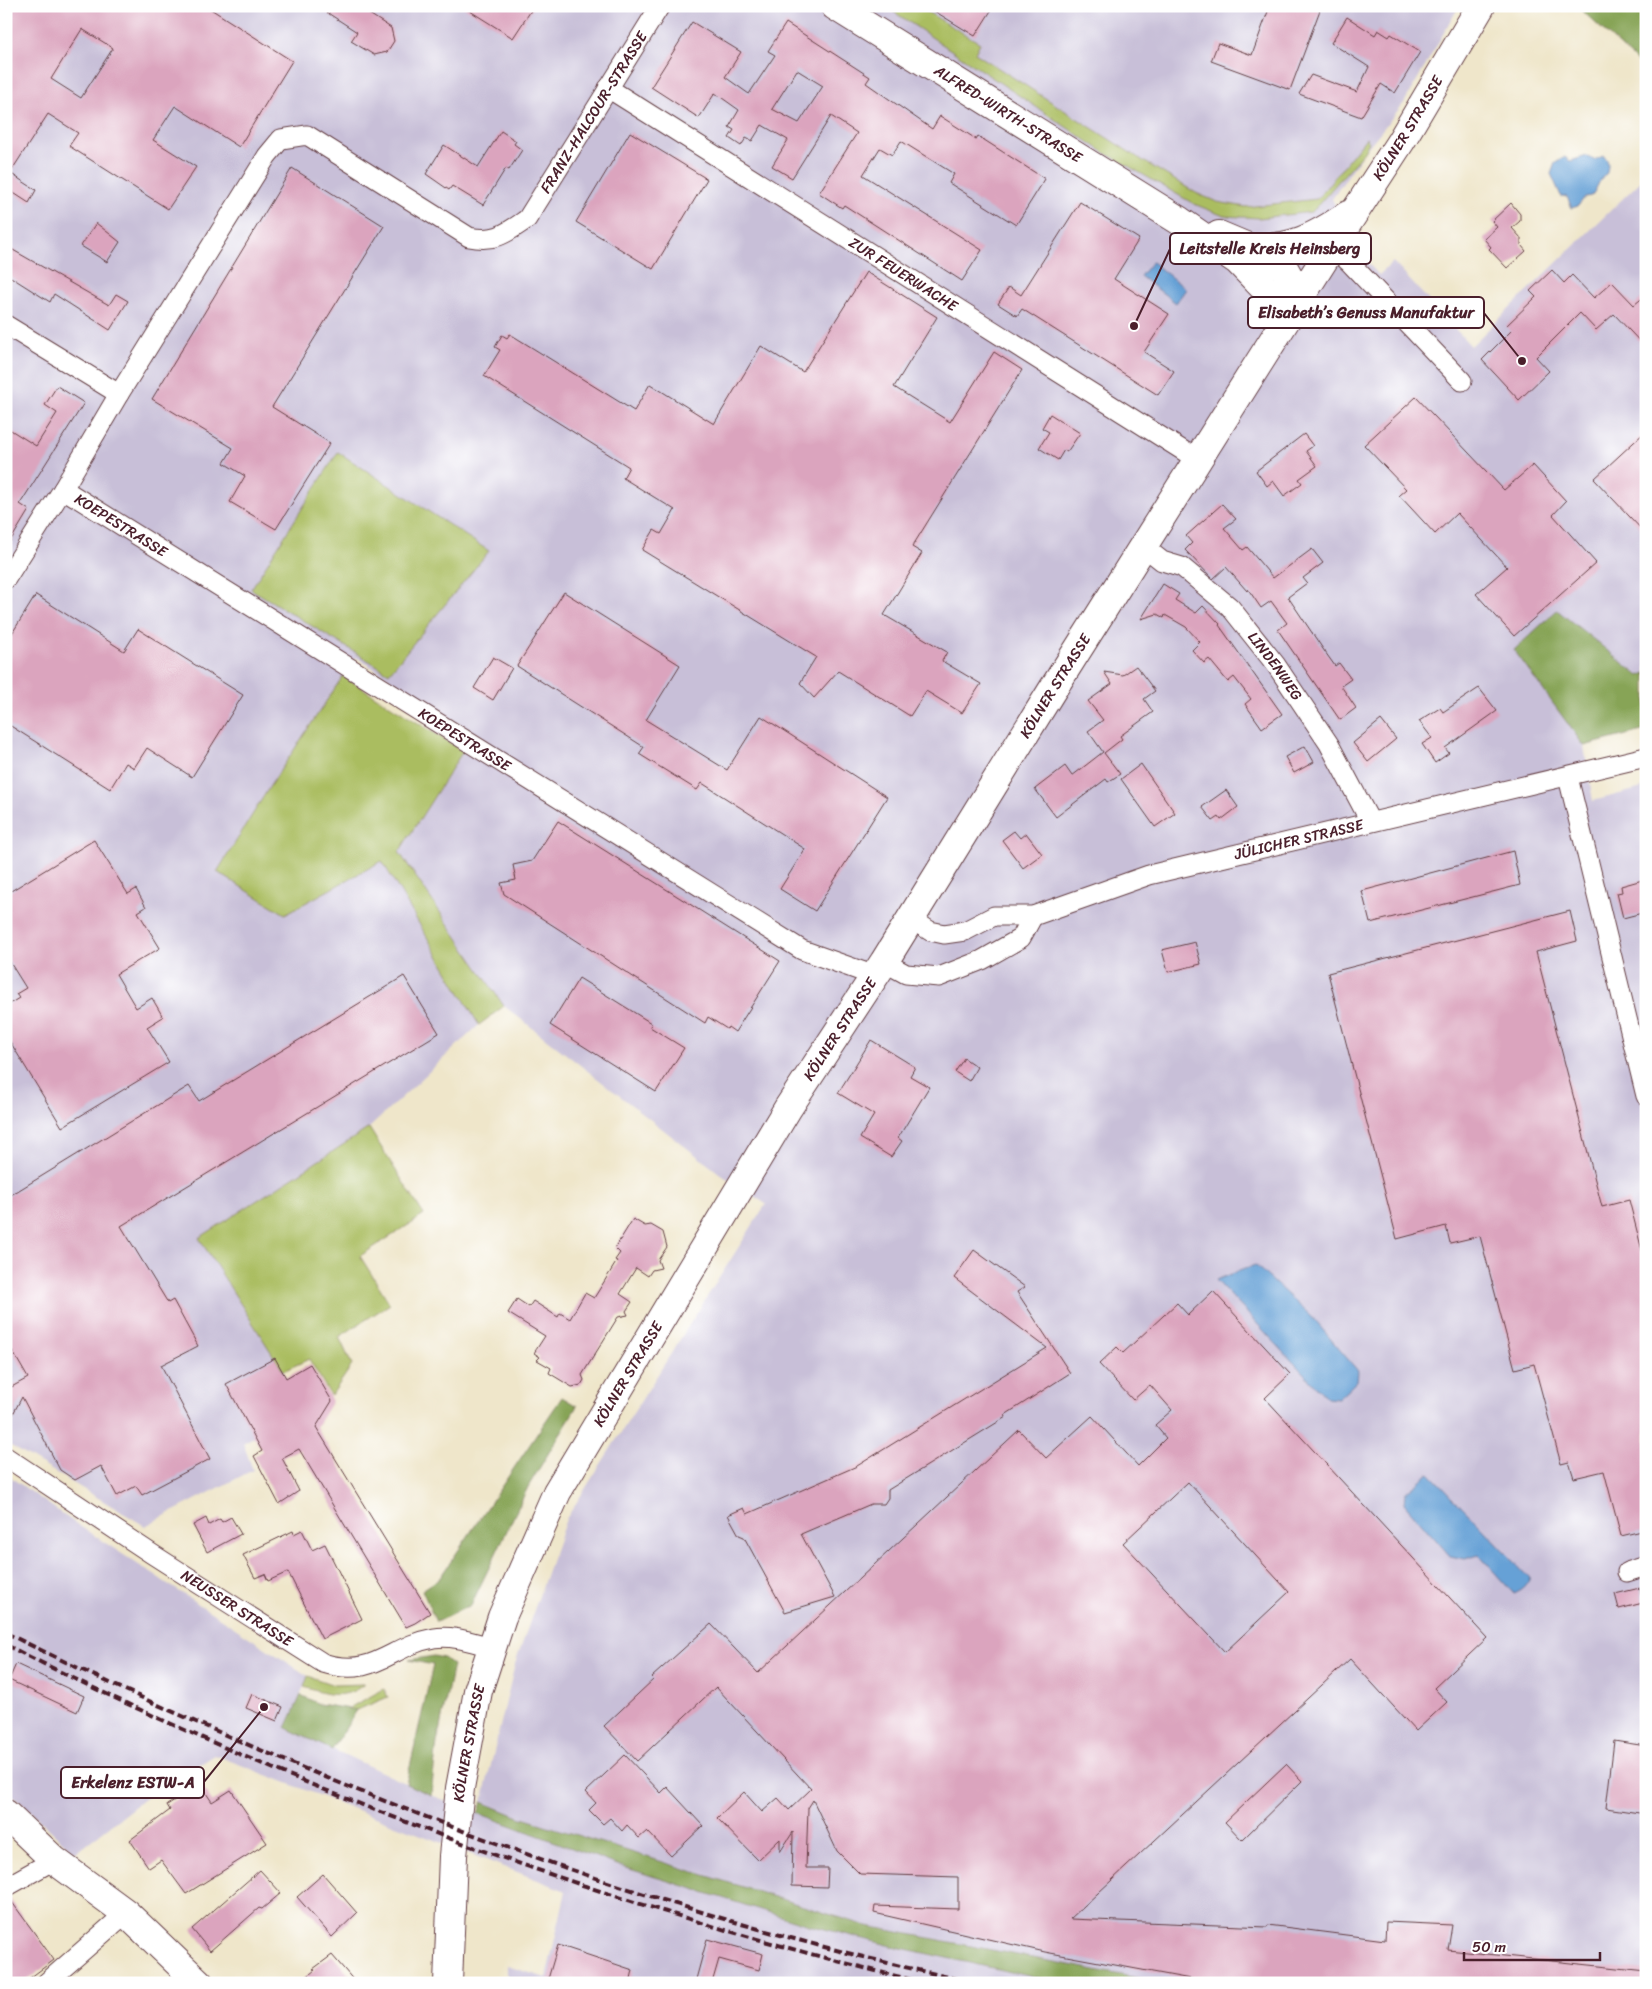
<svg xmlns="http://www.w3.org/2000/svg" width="1652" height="1989" font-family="Sriracha,sans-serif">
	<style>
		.industrial { fill: #c8bfd8 }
		.green { fill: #aabd61; stroke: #7a6e46 }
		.forest { fill: #87a457; stroke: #686241 }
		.water { fill: #66a1d6; stroke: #586080 }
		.building { fill: #dba4be; fill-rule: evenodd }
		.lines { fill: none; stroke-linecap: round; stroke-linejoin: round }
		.street-casing { stroke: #633d43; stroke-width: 21 }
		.secondary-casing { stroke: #633d43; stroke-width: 30 }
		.street { stroke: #fff; stroke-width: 19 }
		.secondary { stroke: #fff; stroke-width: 28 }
		.rail { stroke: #4a1f2b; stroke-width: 4; stroke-dasharray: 8 4; stroke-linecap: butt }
		.labels { text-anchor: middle; stroke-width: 4; stroke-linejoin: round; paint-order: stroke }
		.street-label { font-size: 15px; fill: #4a1f2b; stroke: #fff }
		.leader { fill: none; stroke: #4a1f2b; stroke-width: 2 }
		.callout-dot { fill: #4a1f2b; stroke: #fff; stroke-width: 2 }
		.callout { fill: #fff; stroke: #4a1f2b; stroke-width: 2 }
		.callout-label { font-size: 16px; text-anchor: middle; font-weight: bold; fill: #4a1f2b }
	</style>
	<rect width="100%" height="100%" fill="#fff"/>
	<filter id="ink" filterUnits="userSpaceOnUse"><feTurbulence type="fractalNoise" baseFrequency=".02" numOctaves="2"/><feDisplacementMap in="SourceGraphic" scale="10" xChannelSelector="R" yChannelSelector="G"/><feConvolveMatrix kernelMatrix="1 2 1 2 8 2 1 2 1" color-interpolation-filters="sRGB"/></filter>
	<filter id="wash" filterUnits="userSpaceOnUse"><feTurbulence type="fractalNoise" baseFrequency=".0096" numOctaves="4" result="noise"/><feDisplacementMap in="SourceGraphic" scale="20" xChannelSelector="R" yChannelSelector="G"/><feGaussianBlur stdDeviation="1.12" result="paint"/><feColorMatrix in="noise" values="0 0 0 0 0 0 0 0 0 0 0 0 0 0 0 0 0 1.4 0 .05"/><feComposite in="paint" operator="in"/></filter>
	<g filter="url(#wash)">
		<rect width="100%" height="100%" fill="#efe6ca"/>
		<!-- industrial -->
		<g class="industrial">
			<path d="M6,6H1459L1404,103L1364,152L1332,199L1359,254L1379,275L1393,262L1471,346L1646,176V673L1639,676L1557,611L1514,650L1584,746L1593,801L1646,787V1983H1163L867,1926L519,1817L482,1802L515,1664L566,1519L766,1204L723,1176L504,1006L399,852L474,734L356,657L270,786L285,914L382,861L479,1025L369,1128L199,1238L283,1371L303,1408L243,1443L253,1470L145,1526L6,1443Z"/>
			<path d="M6,1474L75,1523L308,1676L287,1728L431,1795L620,1866L809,1925L1061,1983H507V1966L546,1978L566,1891L215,1755L144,1799L75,1853L6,1789Z"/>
		</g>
		<!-- green -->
		<g class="green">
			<path d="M885,6H917L980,43L975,53L1137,157L1196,193L1217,202L1246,207L1317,199L1366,138L1369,142L1364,152L1312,212L1259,218L1224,216L1194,204L1102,151Z"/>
			<path d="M338,452L489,551L389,673L251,589Z"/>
			<path d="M343,676L463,751L399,852L504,1006L479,1025L382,861L285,914L217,872L270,786Z"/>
			<path d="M369,1128L424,1215L360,1256L390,1304L339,1337L352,1365L331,1396L309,1359L283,1371L199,1238Z"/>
			<path d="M308,1676L334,1685L364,1684C345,1701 325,1694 304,1687Z"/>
			<path d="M384,1689L388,1697L357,1710L347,1709Z"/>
		</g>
		<!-- forest -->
		<g class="forest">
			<path d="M1577,6H1641L1646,11V70Z"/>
			<path d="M1557,610L1639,676L1646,673V730L1584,746L1514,650Z"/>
			<path d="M562,1397L577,1406L528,1487L471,1605L436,1622L422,1590L439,1579Z"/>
			<path d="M434,1656L444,1658L453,1665L437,1742L431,1795L406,1784L433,1665L409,1660Z"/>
			<path d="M301,1695L319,1704L357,1710L332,1750L286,1728Z"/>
			<path d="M482,1802L519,1817L867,1926L1163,1983H1061L892,1946L809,1925L620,1866L478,1813Z"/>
		</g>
		<!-- water -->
		<g class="water">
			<path d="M1587,156L1594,160L1603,156C1610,160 1608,166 1607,173C1598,179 1598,189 1591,196L1585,197L1578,206L1572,208L1567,197L1561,196L1551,174L1555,163L1565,157L1570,161Z"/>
			<path d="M1152,262L1186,289L1176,303L1140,276Z"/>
			<path d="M1255,1265L1311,1316L1358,1371L1357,1381L1338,1399L1327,1398L1216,1280Z"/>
			<path d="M1429,1473L1530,1578C1527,1587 1523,1590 1514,1594L1479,1555L1465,1559L1450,1556L1404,1503L1405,1493Z"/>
		</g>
		<g id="blocks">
			<!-- building -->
			<g class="building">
				<path d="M6,6H206L292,61L239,147L175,106L153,140L196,167L168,209L69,146L78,133L48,114L10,173L36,190L29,203L6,188ZM82,29L113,48L81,98L51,79Z"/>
				<path d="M317,6H357L391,28L394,41L387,52L374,55L351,41L357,32Z"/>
				<path d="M462,6H534L513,38Z"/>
				<path d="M926,6H994L975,36Z"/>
				<path d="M1270,6H1310L1320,10L1290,90L1211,61L1218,43L1252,55Z"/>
				<path d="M1347,17L1375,35L1378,30L1389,37L1391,34L1420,52L1395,93L1381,84L1361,117L1299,94L1311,75L1357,92L1369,67L1331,43Z"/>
				<path d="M692,22L741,52L725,77L749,94L775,55L768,51L786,23L870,77L866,83L932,129L940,116L976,139L978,136L1045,179L1016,225L949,183L954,174L901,141L892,155L880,148L863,175L982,250L962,281L844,205L842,208L819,193L857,133L831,116L792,178L772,166L788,140L762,125L752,141L746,138L741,146L729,138L734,130L729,127L739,110L715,93L699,118L651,87ZM797,70L823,86L799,123L772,109Z"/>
				<path d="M501,131L516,141L514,144L522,150L509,170L506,168L483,205L452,186L449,190L426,174L444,145L478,167Z"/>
				<path d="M630,132L707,179L653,269L576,222Z"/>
				<path d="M292,168L384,226L272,407L330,443L276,529L230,502L245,476L224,463L233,448L152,399Z"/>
				<path d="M1080,202L1139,239L1114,279L1169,314L1144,352L1174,371L1158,395L1022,309L1017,316L998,304L1009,287L1021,295Z"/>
				<path d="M1511,203L1520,214V221L1512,228L1521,238V245L1526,251L1507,268L1489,249L1491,247L1484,239L1497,227L1492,221Z"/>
				<path d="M96,223L120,242L107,262L81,246Z"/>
				<path d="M6,246L109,305L116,294L128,301L110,330L54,294L50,302L6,274Z"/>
				<path d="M1552,270L1564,283L1572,275L1594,298L1612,282L1634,305L1646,295V348L1614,314L1596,330L1580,313L1536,357L1549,371L1519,400L1482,360L1511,331L1506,326L1536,297L1530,291Z"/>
				<path d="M866,272L937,317L894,387L950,422L994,352L1022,370L912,547L922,553L884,615L947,652L942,661L981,684L962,713L926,691L910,716L838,671L814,698L800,683L816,657L642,550L654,530L661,534L675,510L623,478L629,467L484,376L500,350L495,347L502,335L507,338L510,334L634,411L650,384L714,424L761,346L803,372Z"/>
				<path d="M57,386L84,403L20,504L29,510L6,548V427L36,446L57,413L45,405Z"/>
				<path d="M1416,397L1504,490L1533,465L1566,501L1553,515L1596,563L1514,636L1476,594L1507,567L1457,513L1435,534L1399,495L1406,489L1364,445Z"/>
				<path d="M1050,414L1080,433L1067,452L1064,450L1058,460L1039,448L1049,432L1042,428Z"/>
				<path d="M1646,431V534L1594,479Z"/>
				<path d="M1304,434L1313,446L1306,451L1317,466L1299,479L1302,483L1284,496L1273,481L1267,486L1256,471Z"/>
				<path d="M1222,504L1236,519L1224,528L1243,550L1247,547L1273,578L1312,549L1323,563L1303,578L1307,583L1288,597L1325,652L1335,666L1339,663L1351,679L1341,686L1356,708L1340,720L1278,630L1287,623L1271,601L1261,608L1248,589L1247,591L1226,567L1213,579L1185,550L1192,543L1186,536Z"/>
				<path d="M1163,584L1179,594L1175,600L1196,613L1203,606L1220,624L1219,625L1282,714L1262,728L1245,704L1251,699L1234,677L1228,682L1209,659L1204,663L1192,650L1200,642L1186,627L1165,615L1164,618L1157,614L1141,619Z"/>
				<path d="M564,592L680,665L646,720L727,770L761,716L887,797L815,911L780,889L805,849L702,783L697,790L639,754L644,747L517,666Z"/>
				<path d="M36,595L124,651L138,629L243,695L192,777L147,748L134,768L126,763L110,789L6,723V643Z"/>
				<path d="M493,657L512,668L493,700L474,688Z"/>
				<path d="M1136,666L1155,691L1144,699L1153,712L1120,736L1122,739L1104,753L1120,774L1108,782L1106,779L1056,817L1035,789L1065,766L1072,776L1103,752L1088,731L1103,720L1088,701L1112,684L1104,672L1123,675Z"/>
				<path d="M1479,688L1497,711L1445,748L1449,753L1435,763L1422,744L1432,738L1419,721L1440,708L1443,712Z"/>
				<path d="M1381,720L1396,739L1368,762L1353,743Z"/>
				<path d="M1305,746L1314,762L1294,773L1285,757Z"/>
				<path d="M1141,764L1175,813L1155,827L1121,779Z"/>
				<path d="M1226,790L1238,807L1221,820L1219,817L1213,821L1202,807Z"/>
				<path d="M558,821L780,961L735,1032L728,1027L727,1029L708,1017L705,1023L504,894L501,883L516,880L513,865L532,861Z"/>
				<path d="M1014,831L1020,838L1026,833L1042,854L1023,868L1002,840Z"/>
				<path d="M94,840L128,894L136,889L146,907L138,912L160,948L116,974L136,1008L152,998L163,1017L147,1027L169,1062L62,1127L6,1035V1006L19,998L16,994L26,988L6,956V894Z"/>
				<path d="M1513,851L1520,885L1370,923L1362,891Z"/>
				<path d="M1646,879V912L1623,918L1617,893L1622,892L1621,886Z"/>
				<path d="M1570,911L1577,941L1536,952L1602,1207L1629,1200L1646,1266V1530L1621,1536L1604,1471L1574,1478L1569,1462L1561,1464L1534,1364L1515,1369L1480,1236L1450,1243L1446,1226L1397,1239L1328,973Z"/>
				<path d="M1195,942L1201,964L1168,972L1162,950Z"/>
				<path d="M404,976L439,1033L121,1226L168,1303L173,1300L198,1346L161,1365L210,1459L142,1495L136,1486L117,1496L101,1466L75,1480L60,1470L22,1397L6,1427V1390L28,1378L6,1340V1198L189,1086L199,1101Z"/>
				<path d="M579,978L651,1023L650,1027L684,1048L656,1092L550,1025Z"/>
				<path d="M871,1040L915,1067L910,1076L929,1087L898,1138L902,1141L891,1157L860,1138L874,1115L838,1093Z"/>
				<path d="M964,1058L977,1067L969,1081L955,1072Z"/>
				<path d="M633,1219L645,1226L651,1225L663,1232L667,1247L658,1260L661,1268L652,1270L648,1276L636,1268L620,1294L632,1302L626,1311L628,1315L618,1317L582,1375L584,1380L581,1385L572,1387L549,1373L551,1368L537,1360L540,1357L534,1353L545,1336L508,1313L517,1299L529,1307L533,1301L558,1317L560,1313L570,1319L585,1293L594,1298L617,1261L615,1260L620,1253L615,1248Z"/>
				<path d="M974,1250L1025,1287L1017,1292L1070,1373L1005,1415L1006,1417L888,1490V1498L884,1504H871L801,1534L835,1597L785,1612L744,1537L739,1535L728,1515L744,1508L747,1514L857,1466L1047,1348L954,1278Z"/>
				<path d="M1213,1291L1290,1374L1265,1398L1487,1638L1434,1688L1447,1702L1416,1731L1350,1659L1070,1919L1267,1927L1268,1925L1385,1940L1386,1922L1452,1925L1448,1950L1646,1971V1983H1212L1045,1952L874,1913L875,1906L958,1909V1877L860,1874L837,1851L813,1800L808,1808L806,1868H828L827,1887L792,1886L793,1832L780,1852V1839L758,1860L717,1818L744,1792L762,1812L778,1798L789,1810L811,1789L716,1687L637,1761L604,1726L654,1679L652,1677L711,1624L758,1673L1019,1430L1046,1458L1092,1416L1138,1466L1166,1438L1155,1425L1172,1410L1150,1385L1133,1400L1099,1364L1117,1347L1123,1353L1177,1303L1188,1315ZM1188,1482L1289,1592L1225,1652L1123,1543Z"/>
				<path d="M275,1358L286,1378L310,1364L332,1401L316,1427L430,1613L415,1623L406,1627L299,1449L282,1458L299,1491L279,1504L254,1456L262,1451L226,1384Z"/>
				<path d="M231,1517L241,1534L207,1552L193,1525L206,1518L209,1525L220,1519L222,1522Z"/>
				<path d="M302,1530L312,1550L325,1544L362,1619L322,1639L288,1572L268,1581L265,1574L255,1578L243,1555L293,1531L294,1534Z"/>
				<path d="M1640,1588L1643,1603L1619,1609L1615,1594Z"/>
				<path d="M16,1664L84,1696L77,1712L9,1680Z"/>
				<path d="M252,1694L283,1707L277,1721L246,1708Z"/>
				<path d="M1614,1741L1646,1746V1814L1606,1808Z"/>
				<path d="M625,1755L661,1793L667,1787L703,1826L671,1856L647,1831L639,1838L627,1825L622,1831L610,1818L603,1824L589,1810L596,1803L586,1792Z"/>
				<path d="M1286,1764L1302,1781L1242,1840L1225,1822Z"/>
				<path d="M200,1784L212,1802L231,1790L267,1843L186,1894L161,1860L149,1868L130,1840L170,1810L167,1805Z"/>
				<path d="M260,1870L281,1893L262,1909L259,1908L210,1951L192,1929Z"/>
				<path d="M323,1874L357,1913L332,1937L297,1897Z"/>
				<path d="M6,1898H9L54,1960L23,1983H6Z"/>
				<path d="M707,1939L763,1954L759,1970L719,1959L712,1983H695Z"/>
				<path d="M558,1945L633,1970L630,1983H561L548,1979Z"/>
				<path d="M332,1955L356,1983H299L315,1970L313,1969Z"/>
			</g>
		</g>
	</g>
	<g filter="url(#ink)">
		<use href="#blocks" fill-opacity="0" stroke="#633d43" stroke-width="1"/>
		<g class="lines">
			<!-- street casing -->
			<g class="street-casing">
				<g id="street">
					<path id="s1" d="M608,88L1198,460"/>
					<path d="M1332,247L1350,263L1462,381"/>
					<path id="s2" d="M6,325L119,394L63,489L802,950L875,976"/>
					<path id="s3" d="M119,394L267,156L281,139L307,135L469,237C496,242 505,234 527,219L660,6"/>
					<path id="s4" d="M1143,546L1162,561L1182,567L1230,607L1276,665L1329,744L1370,821"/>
					<path d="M6,579L63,489"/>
					<path d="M1568,777L1646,1096"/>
					<path id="s5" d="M910,918L930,931L944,934L965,931L994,916H1033L1149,875L1646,757"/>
					<path d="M884,962L906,974L939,977L982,960L1021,938L1033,916"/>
					<path id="s6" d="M6,1457L152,1554L323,1663C375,1679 389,1646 434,1638C453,1635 472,1642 491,1647"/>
					<path d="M1627,1572L1646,1566"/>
					<path d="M6,1887L54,1860"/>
					<path d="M46,1983L126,1913"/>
				</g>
			</g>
			<!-- secondary casing -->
			<g class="secondary-casing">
				<g id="secondary">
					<path id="s7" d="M835,6L1180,221L1238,261L1269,293L1300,297"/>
					<path d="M1219,235L1250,248L1284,268L1300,297"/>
					<path d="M1250,248C1291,250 1315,237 1348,215"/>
					<path d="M6,1814L54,1860L126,1913L199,1983"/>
					<path id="s8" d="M448,1983L453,1856L460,1788L478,1691L502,1617L557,1492L788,1108L884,962L1051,692L1332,247L1401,141L1481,6"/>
				</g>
			</g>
			<!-- street -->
			<use href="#street" class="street"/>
			<!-- secondary -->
			<use href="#secondary" class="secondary"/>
			<!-- rail -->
			<g class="rail">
				<path d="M6,1633C121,1690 238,1742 357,1790C558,1870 765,1939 977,1983"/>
				<path d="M6,1645C298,1792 607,1907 925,1983"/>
			</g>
		</g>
	</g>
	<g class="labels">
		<!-- street labels -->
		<g class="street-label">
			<text dy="5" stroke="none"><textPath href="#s3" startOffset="709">FRANZ-HALCOUR-STRASSE</textPath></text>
			<text dy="5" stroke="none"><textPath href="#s7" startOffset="204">ALFRED-WIRTH-STRASSE</textPath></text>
			<text dy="5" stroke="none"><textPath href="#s8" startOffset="2116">KÖLNER STRASSE</textPath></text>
			<text dy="5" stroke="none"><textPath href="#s1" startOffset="349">ZUR FEUERWACHE</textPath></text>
			<text dy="5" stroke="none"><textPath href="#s2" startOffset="311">KOEPESTRASSE</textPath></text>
			<text dy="5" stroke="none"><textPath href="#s4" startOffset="182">LINDENWEG</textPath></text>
			<text dy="5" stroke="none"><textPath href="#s8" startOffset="1456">KÖLNER STRASSE</textPath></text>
			<text dy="5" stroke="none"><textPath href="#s2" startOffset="716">KOEPESTRASSE</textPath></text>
			<text dy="5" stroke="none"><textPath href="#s5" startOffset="408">JÜLICHER STRASSE</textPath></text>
			<text dy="5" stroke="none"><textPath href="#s8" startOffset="1051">KÖLNER STRASSE</textPath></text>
			<text dy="5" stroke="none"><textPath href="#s8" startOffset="646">KÖLNER STRASSE</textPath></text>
			<text dy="5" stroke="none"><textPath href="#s6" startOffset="276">NEUSSER STRASSE</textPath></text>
			<text dy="5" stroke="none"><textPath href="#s8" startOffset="241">KÖLNER STRASSE</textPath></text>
		</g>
	</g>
	<!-- callouts -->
	<path class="leader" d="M1134 326L1170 249M1522 361L1484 313M264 1707L204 1782"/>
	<g class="callout-dot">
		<circle cx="1134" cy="326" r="5"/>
		<circle cx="1522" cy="361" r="5"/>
		<circle cx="264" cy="1707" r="5"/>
	</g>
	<g class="callout">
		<rect x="1170" y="233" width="201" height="31" rx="5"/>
		<rect x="1248" y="297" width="236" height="31" rx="5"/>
		<rect x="61" y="1767" width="143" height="31" rx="5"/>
	</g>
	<g class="callout-label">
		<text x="1270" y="254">Leitstelle Kreis Heinsberg</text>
		<text x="1366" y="318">Elisabeth’s Genuss Manufaktur</text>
		<text x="133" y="1788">Erkelenz ESTW-A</text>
	</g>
	<!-- margin -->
	<rect width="1652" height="1989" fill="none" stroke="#fff" stroke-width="25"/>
	<!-- scale -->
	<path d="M1464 1952v8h136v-8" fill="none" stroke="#4a1f2b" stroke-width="2.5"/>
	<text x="1472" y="1952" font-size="15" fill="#4a1f2b" stroke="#ffffff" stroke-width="4" paint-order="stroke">50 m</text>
</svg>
